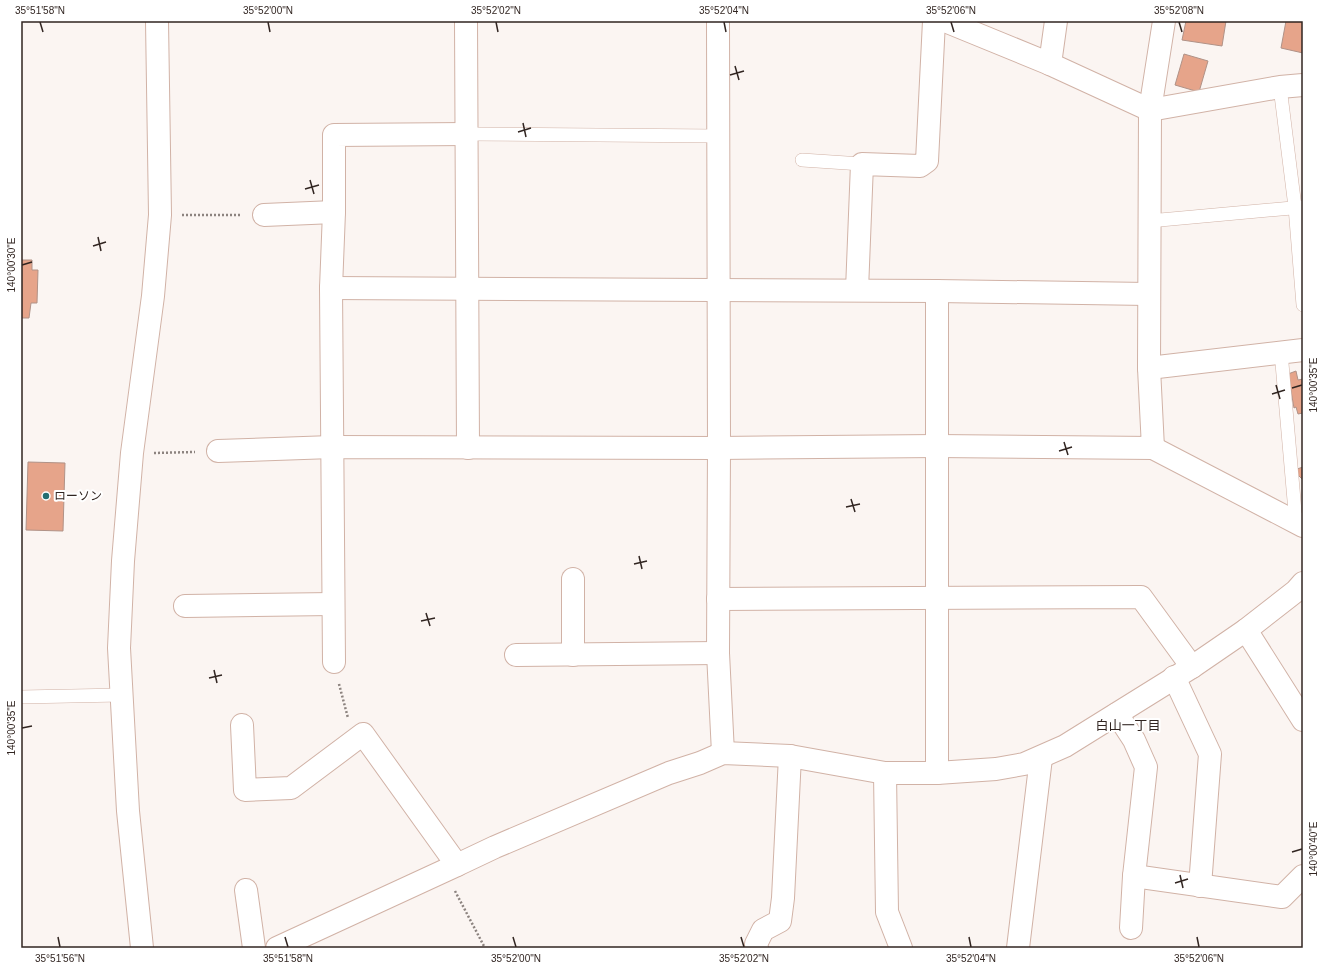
<svg xmlns="http://www.w3.org/2000/svg" width="1324" height="969" font-family="Helvetica,'Noto Sans JP',sans-serif">
	<style>
		.building { fill: #e6a48a; stroke: #b09287 }
		.lines { fill: none; stroke-linecap: round; stroke-linejoin: round }
		.service-casing { stroke: #d1b2a6; stroke-width: 14 }
		.minor-casing { stroke: #d1b2a6; stroke-width: 24 }
		.path { stroke: #8c837f; stroke-width: 2.5; stroke-dasharray: 2 2; stroke-linecap: butt }
		.service { stroke: #fff; stroke-width: 13 }
		.minor { stroke: #fff; stroke-width: 22 }
		.ticks { fill: none; stroke: #312521; stroke-width: 1.5 }
		.poi-dot { fill: #236e71; stroke: #fff; stroke-width: 1.5 }
		.labels { text-anchor: middle; stroke-width: 4; stroke-linejoin: round; paint-order: stroke }
		.poi-label { font-size: 12px; fill: #312521; stroke: #fff; text-anchor: start }
		.neighbourhood-label { font-size: 13px; fill: #312521; stroke: #fff }
		.neatline { fill: none; stroke: #312521; stroke-width: 1.5 }
		.ticks-label { font-size: 10px; text-anchor: middle; fill: #312521 }
	</style>
	<rect width="100%" height="100%" fill="#fbf5f2"/>
	<!-- building -->
	<g class="building">
		<path d="M1186,21H1226L1222,46L1182,40Z"/>
		<path d="M1286,21H1303V53L1281,48Z"/>
		<path d="M1184,54L1208,61L1199,92L1175,85Z"/>
		<path d="M21,260H32V270H38L37,303H31L29,318H21Z"/>
		<path d="M1296,371L1298,380L1303,379V413L1298,414L1296,407L1294,408L1288,374Z"/>
		<path d="M28,462L65,463L63,531L26,530Z"/>
		<path d="M1303,467V480L1297,474V469Z"/>
	</g>
	<g class="lines">
		<!-- service casing -->
		<g class="service-casing">
			<g id="service">
				<path d="M1280,87L1295,207L1303,305"/>
				<path d="M467,134L718,136"/>
				<path d="M802,160L862,164"/>
				<path d="M1149,221L1303,207"/>
				<path d="M1281,352L1296,523"/>
				<path d="M21,697L121,695"/>
			</g>
		</g>
		<!-- minor casing -->
		<g class="minor-casing">
			<g id="minor">
				<path d="M466,21L468,448"/>
				<path d="M718,21L719,448L718,653L723,753"/>
				<path d="M945,21L1050,64L1150,110L1280,87L1303,85"/>
				<path d="M1050,64L1056,21"/>
				<path d="M264,215L334,212"/>
				<path d="M331,288L937,291L1148,294"/>
				<path d="M857,290L862,164L920,166L927,161L934,21"/>
				<path d="M937,291V773"/>
				<path d="M1149,368L1303,350"/>
				<path d="M1153,448L1303,526"/>
				<path d="M218,451L332,447L719,448L937,446L1153,448L1149,368L1150,110L1164,21"/>
				<path d="M718,599L1141,597L1192,667"/>
				<path d="M185,606L333,604"/>
				<path d="M1246,630L1303,720"/>
				<path d="M516,655L718,653"/>
				<path d="M573,655V579"/>
				<path d="M334,662L331,288L334,212V135L467,134"/>
				<path d="M1174,677L1210,754L1200,886"/>
				<path d="M1117,714L1134,740L1146,767L1134,876L1131,928"/>
				<path d="M242,725L245,790L291,788L363,734L457,865L495,847L669,773L700,763L723,753L790,756L885,773H937L996,769L1024,764L1065,746L1192,667L1246,630L1296,591L1303,583"/>
				<path d="M885,773L887,912L901,948"/>
				<path d="M1134,876L1282,897L1303,876"/>
				<path d="M246,890L254,948"/>
				<path d="M142,948L128,811L119,648L123,561L132,453L153,296L160,215L157,21"/>
				<path d="M277,948L457,865"/>
				<path d="M757,948L756,944L763,930L780,921L783,898L790,756"/>
				<path d="M1018,948L1041,758"/>
			</g>
		</g>
		<!-- path -->
		<g class="path">
			<path d="M182,215H241"/>
			<path d="M154,453L195,452"/>
			<path d="M339,684L348,718"/>
			<path d="M455,891L485,948"/>
		</g>
		<!-- service -->
		<use href="#service" class="service"/>
		<!-- minor -->
		<use href="#minor" class="minor"/>
	</g>
	<!-- ticks -->
	<path class="ticks" d="M40,22L43,32M268,22L270,32M496,22L498,32M724,22L726,32M951,22L954,32M1179,22L1182,32M735,66L739,80M730,75L744,71M523,123L526,137M518,132L531,128M310,180L314,194M305,189L319,185M98,237L101,251M93,246L106,242M22,265L32,262M1276,385L1280,399M1292,388L1302,385M1272,394L1285,390M1064,442L1068,455M1059,451L1072,447M851,499L855,512M846,507L860,504M639,556L642,569M634,564L647,561M426,613L430,626M421,621L435,618M214,670L217,683M209,678L222,675M22,728L32,726M1292,852L1302,849M1180,875L1183,888M1175,883L1188,879M58,937L60,947M285,937L288,947M513,937L516,947M741,937L744,947M969,937L971,947M1197,937L1199,947"/>
	<!-- markers -->
	<circle class="poi-dot" cx="46" cy="496" r="4"/>
	<g class="labels">
		<!-- poi labels -->
		<g class="poi-label">
			<text x="54" y="500">ローソン</text>
		</g>
		<!-- neighbourhood labels -->
		<g class="neighbourhood-label">
			<text x="1128" y="730">白山一丁目</text>
		</g>
	</g>
	<!-- border -->
	<rect width="1324" height="969" fill="none" stroke="#ffffff" stroke-width="44"/>
	<rect x="22" y="22" width="1280" height="925" class="neatline"/>
	<g class="ticks-label">
		<text x="40" y="14">35°51'58"N</text>
		<text x="268" y="14">35°52'00"N</text>
		<text x="496" y="14">35°52'02"N</text>
		<text x="724" y="14">35°52'04"N</text>
		<text x="951" y="14">35°52'06"N</text>
		<text x="1179" y="14">35°52'08"N</text>
		<text transform="translate(11 265) rotate(-90)" y="4">140°00'30"E</text>
		<text transform="translate(1313 385) rotate(-90)" y="4">140°00'35"E</text>
		<text transform="translate(11 728) rotate(-90)" y="4">140°00'35"E</text>
		<text transform="translate(1313 849) rotate(-90)" y="4">140°00'40"E</text>
		<text x="60" y="962">35°51'56"N</text>
		<text x="288" y="962">35°51'58"N</text>
		<text x="516" y="962">35°52'00"N</text>
		<text x="744" y="962">35°52'02"N</text>
		<text x="971" y="962">35°52'04"N</text>
		<text x="1199" y="962">35°52'06"N</text>
	</g>
</svg>
